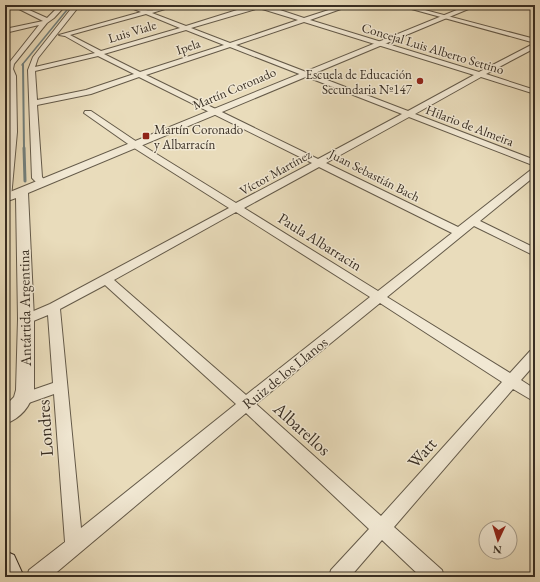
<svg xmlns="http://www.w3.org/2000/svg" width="540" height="582" font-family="'EB Garamond',serif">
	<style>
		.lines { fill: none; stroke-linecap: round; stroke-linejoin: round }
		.stream-far2 { stroke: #73817e; stroke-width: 1.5 }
		.stream-far1 { stroke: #73817e; stroke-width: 2 }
		.stream { stroke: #73817e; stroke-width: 3 }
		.minor-casing { stroke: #645a49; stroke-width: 2 }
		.tertiary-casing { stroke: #645a49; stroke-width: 2 }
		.secondary-casing { stroke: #382e23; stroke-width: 2 }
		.minor { fill: #f1e8d3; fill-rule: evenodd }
		.tertiary { fill: #f1e8d3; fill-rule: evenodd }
		.secondary { fill: #f1e8d3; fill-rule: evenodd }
		.poi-dot { fill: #8f2418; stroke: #f1e8d3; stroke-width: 1.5 }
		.labels { text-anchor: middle; stroke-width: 3; stroke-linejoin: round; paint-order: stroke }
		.far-street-label { font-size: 13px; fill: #382e23; stroke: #f1e8d3 }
		.far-poi-label { font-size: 13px; fill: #382e23; stroke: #f1e8d3; text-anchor: end }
		.street-label { font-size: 15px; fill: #382e23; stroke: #f1e8d3 }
		.near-street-label { font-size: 18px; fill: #382e23; stroke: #f1e8d3 }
	</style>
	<rect width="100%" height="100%" fill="#e9dcbb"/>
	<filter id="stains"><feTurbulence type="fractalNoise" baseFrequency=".005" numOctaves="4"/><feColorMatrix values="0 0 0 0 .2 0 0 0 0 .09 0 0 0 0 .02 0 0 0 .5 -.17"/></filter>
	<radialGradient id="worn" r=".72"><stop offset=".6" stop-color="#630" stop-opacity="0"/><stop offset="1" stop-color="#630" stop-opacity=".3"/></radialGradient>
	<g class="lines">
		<!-- stream-far2 -->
		<path class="stream-far2" d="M22,65L71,5"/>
		<!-- stream-far1 -->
		<path class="stream-far1" d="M23,64L24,149"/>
		<!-- stream -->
		<path class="stream" d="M24,148L25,181"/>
		<!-- minor casing -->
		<g class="minor-casing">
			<g id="minor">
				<path d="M11,5H18L47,18L60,5H66L54,18L47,23L14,64L13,69L16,76L17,132L11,198L6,201L5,165L9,132L10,76L7,69L9,63L39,25L5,33V29L43,21Z"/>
				<path d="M74,5H80L38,58L35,67L95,53L65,36L59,35L141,12L124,5C133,5 138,9 146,10C154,12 168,5 178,5L152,13L186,26L253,5H265L304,18L344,5H352L310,20L479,72L535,43V48L486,74L535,90V94L481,77L415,114L535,160V166L409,117L326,163L458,227L532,169L535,168V176L480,221L535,248V256L474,226L387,297L510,373L530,351L535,350V364L521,380L535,389V402L513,389L394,527L442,570L444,577H421L382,540L350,577H329L331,570L369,529L246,413L51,577H27L29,570L65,542L54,394L23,405L18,403L16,399L18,395L53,383L48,315L26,324L22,322L20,319L22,316L50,304L229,208L131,146L84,113L85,111H91L137,142L236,203L312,163L139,77L91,94L37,105L42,177L47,183L45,185H39L32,178L28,70L33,57ZM259,8L298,20L230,43L191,28ZM146,14L180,28L101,51L70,35ZM304,22L474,75L408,111L236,45ZM186,30L224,45L140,72L104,54ZM230,47L402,114L318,159L146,75ZM98,56L134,74L86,90L37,100L35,71ZM319,167L452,233L378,291L244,208ZM236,212L370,297L246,395L114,280ZM105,285L236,404L81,528L60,309ZM380,303L502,382L381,516L256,404Z"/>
				<path d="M397,5H406L535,39V43Z"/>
			</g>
		</g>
		<!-- tertiary casing -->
		<g class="tertiary-casing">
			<path id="tertiary" d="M469,5H478L28,193L34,319V390C31,406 21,418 5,424V406L14,397L16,390L18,319L16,198L5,202V194Z"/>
		</g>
		<!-- secondary casing -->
		<g class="secondary-casing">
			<path id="secondary" d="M5,551L14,555L24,577H5Z"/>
		</g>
		<!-- minor -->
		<use href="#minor" class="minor"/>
		<!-- tertiary -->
		<use href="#tertiary" class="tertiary"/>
		<!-- secondary -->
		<use href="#secondary" class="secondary"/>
	</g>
	<!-- markers -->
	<g class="poi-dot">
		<circle cx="420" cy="81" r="4"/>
		<rect x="142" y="132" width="8" height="8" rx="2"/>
	</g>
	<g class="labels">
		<!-- far-street labels -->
		<g class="far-street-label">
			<text transform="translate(132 31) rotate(-17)" y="5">Luis Viale</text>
			<text transform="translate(188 46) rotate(-19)" y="5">Ipela</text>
			<text transform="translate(433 48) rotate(17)" y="5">Concejal Luis Alberto Settino</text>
			<text transform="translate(234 88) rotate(-23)" y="5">Martín Coronado</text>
			<text transform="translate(470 125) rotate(21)" y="5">Hilario de Almeira</text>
			<text transform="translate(275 172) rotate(-29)" y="5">Víctor Martínez</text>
			<text transform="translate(375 175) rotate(27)" y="5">Juan Sebastián Bach</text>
		</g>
		<!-- far-poi labels -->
		<g class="far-poi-label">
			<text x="412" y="79">Escuela de Educación<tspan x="412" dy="15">Secundaria Nº147</tspan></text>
			<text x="154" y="134" text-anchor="start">Martín Coronado<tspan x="154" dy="15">y Albarracín</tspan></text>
		</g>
		<!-- street labels -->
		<g class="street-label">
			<text transform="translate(320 242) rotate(32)" y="5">Paula Albarracin</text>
			<text transform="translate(25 308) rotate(-91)" y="5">Antártida Argentina</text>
			<text transform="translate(285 373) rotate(-39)" y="5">Ruiz de los Llanos</text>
		</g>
		<!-- near-street labels -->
		<g class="near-street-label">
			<text transform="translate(45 428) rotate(-94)" y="6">Londres</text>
			<text transform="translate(302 429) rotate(42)" y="6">Albarellos</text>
			<text transform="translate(422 453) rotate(-49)" y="6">Watt</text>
		</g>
	</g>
	<!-- margin -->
	<rect width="540" height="582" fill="none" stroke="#e9dcbb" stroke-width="20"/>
	<rect x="6" y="6" width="528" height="570" fill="none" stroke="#382e23" stroke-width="2"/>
	<rect x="10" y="10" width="520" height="562" fill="none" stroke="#382e23"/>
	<!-- north arrow -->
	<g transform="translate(498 540) rotate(184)"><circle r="19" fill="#f1e8d3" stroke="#a79e8d"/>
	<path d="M0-3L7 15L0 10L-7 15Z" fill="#8f2418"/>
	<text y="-6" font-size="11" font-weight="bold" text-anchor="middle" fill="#382e23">N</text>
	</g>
	<rect width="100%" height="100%" filter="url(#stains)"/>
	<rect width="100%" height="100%" fill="url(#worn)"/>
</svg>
